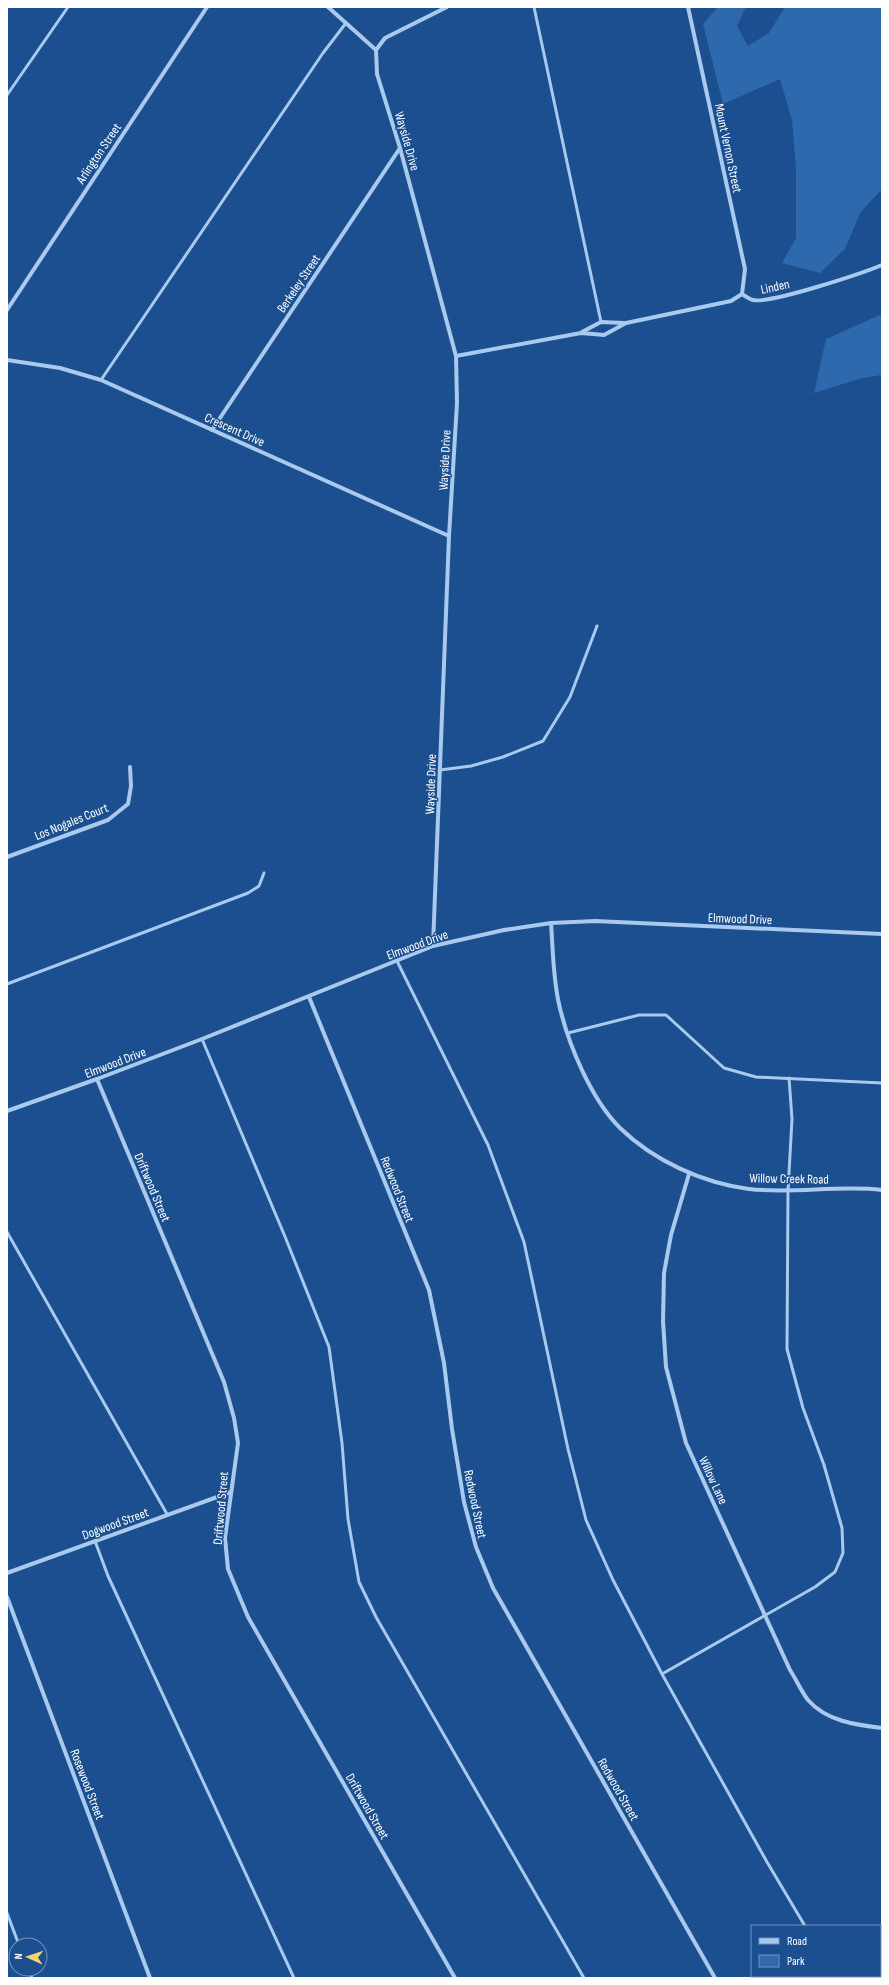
<svg xmlns="http://www.w3.org/2000/svg" width="889" height="1985" font-family="'Sofia Sans Condensed',sans-serif">
	<style>
		.green { fill: #2e69ad }
		.lines { fill: none; stroke-linecap: round; stroke-linejoin: round }
		.lane { stroke: #a9c9ee; stroke-width: 3 }
		.street { stroke: #a9c9ee; stroke-width: 4 }
		.labels { text-anchor: middle; stroke-width: 3; stroke-linejoin: round; paint-order: stroke }
		.street-label { font-size: 13px; fill: #fff; stroke: #1b4f8f }
	</style>
	<rect width="100%" height="100%" fill="#1b4f8f"/>
	<!-- green -->
	<g class="green">
		<path d="M718,7H746L737,26L748,46L769,33L785,7H882V189L860,213L845,249L820,273L782,263L796,238V168L792,120L780,79L723,104L703,24Z"/>
		<path d="M882,314V375L862,378L814,393L826,339Z"/>
	</g>
	<g class="lines">
		<!-- lane -->
		<g class="lane">
			<path d="M534,7L601,322"/>
			<path d="M7,95L68,7"/>
			<path d="M101,380L323,53L346,23"/>
			<path d="M440,770L471,766L503,757L543,741L570,697L597,626"/>
			<path d="M397,961L488,1145L524,1242L568,1449L586,1520L613,1580L662,1674L767,1862L805,1926"/>
			<path d="M7,984L248,893L259,886L264,873"/>
			<path d="M568,1033L639,1015H666L724,1068L756,1077L882,1083"/>
			<path d="M202,1039L286,1239L329,1347L342,1443L348,1519L359,1582L376,1617L584,1978"/>
			<path d="M7,1232L167,1514"/>
			<path d="M95,1541L108,1576L294,1978"/>
			<path d="M662,1674L815,1587L835,1572L843,1553L842,1528L824,1465L803,1408L787,1349L788,1191L792,1119L789,1078"/>
			<path d="M7,1913L19,1945"/>
			<path d="M28,1969L32,1978"/>
			<path d="M835,1976L836,1978"/>
		</g>
		<!-- street -->
		<g class="street">
			<path d="M328,7L376,50L377,74L400,148L456,356L457,403L449,536L433,946"/>
			<path d="M688,7L745,269L742,294"/>
			<path d="M376,50L385,38L447,7"/>
			<path d="M742,294C745,296 749,299 753,300C770,304 863,273 882,265"/>
			<path d="M7,310L207,7"/>
			<path d="M582,332L601,322L624,323"/>
			<path d="M456,356L581,333L604,335L626,323L731,301L742,294"/>
			<path d="M7,360L60,368L101,380L449,536"/>
			<path d="M212,430L400,148"/>
			<path d="M7,857L108,820L128,804L131,786L130,767"/>
			<path d="M551,923C553,950 553,978 559,1004C568,1044 591,1099 620,1128C654,1161 703,1183 749,1189C793,1194 838,1185 882,1190"/>
			<path d="M309,997L429,1290L444,1363L452,1429L464,1502L476,1547L493,1588L715,1978"/>
			<path d="M97,1079L224,1382L234,1418L238,1443L225,1538L228,1569L248,1617L455,1978"/>
			<path d="M7,1111L97,1079L202,1039L433,946L504,930L551,923L595,921L882,934"/>
			<path d="M689,1174L671,1235L664,1273L663,1321L666,1367L686,1443L790,1670C796,1679 801,1691 808,1700C826,1721 856,1725 882,1728"/>
			<path d="M7,1573L231,1492"/>
			<path d="M7,1597L150,1978"/>
		</g>
	</g>
	<g class="labels">
		<!-- street labels -->
		<g class="street-label">
			<text transform="translate(408 141) rotate(74)" y="5">Wayside Drive</text>
			<text transform="translate(729 148) rotate(78)" y="5">Mount Vernon Street</text>
			<text transform="translate(98 153) rotate(-56)" y="5">Arlington Street</text>
			<text transform="translate(298 283) rotate(-56)" y="5">Berkeley Street</text>
			<text transform="translate(775 286) rotate(-12)" y="5">Linden</text>
			<text transform="translate(235 429) rotate(24)" y="5">Crescent Drive</text>
			<text transform="translate(444 460) rotate(-87)" y="5">Wayside Drive</text>
			<text transform="translate(430 784) rotate(-88)" y="5">Wayside Drive</text>
			<text transform="translate(71 821) rotate(-22)" y="5">Los Nogales Court</text>
			<text transform="translate(740 918) rotate(2)" y="5">Elmwood Drive</text>
			<text transform="translate(417 944) rotate(-20)" y="5">Elmwood Drive</text>
			<text transform="translate(115 1062) rotate(-21)" y="5">Elmwood Drive</text>
			<text transform="translate(789 1178) rotate(1)" y="5">Willow Creek Road</text>
			<text transform="translate(153 1187) rotate(67)" y="5">Driftwood Street</text>
			<text transform="translate(398 1189) rotate(68)" y="5">Redwood Street</text>
			<text transform="translate(714 1480) rotate(65)" y="5">Willow Lane</text>
			<text transform="translate(476 1504) rotate(78)" y="5">Redwood Street</text>
			<text transform="translate(220 1508) rotate(-85)" y="5">Driftwood Street</text>
			<text transform="translate(115 1523) rotate(-20)" y="5">Dogwood Street</text>
			<text transform="translate(88 1784) rotate(69)" y="5">Rosewood Street</text>
			<text transform="translate(619 1789) rotate(60)" y="5">Redwood Street</text>
			<text transform="translate(368 1806) rotate(60)" y="5">Driftwood Street</text>
		</g>
	</g>
	<!-- border -->
	<rect width="889" height="1985" fill="none" stroke="#ffffff" stroke-width="16"/>
	<!-- legend -->
	<rect x="751" y="1925" width="130" height="52" fill="#1b4f8f" stroke="#7695bc"/>
	<rect x="759" y="1938" width="20" height="6" fill="#a9c9ee" stroke="#7695bc"/>
	<text x="787" y="1945" font-size="12" fill="#ffffff">Road</text>
	<rect x="759" y="1955" width="20" height="12" fill="#2e69ad" stroke="#7695bc"/>
	<text x="787" y="1965" font-size="12" fill="#ffffff">Park</text>
	<!-- north arrow -->
	<g transform="translate(28 1957) rotate(273)"><circle r="19" fill="#1b4f8f" stroke="#7695bc"/>
	<path d="M0-3L7 15L0 10L-7 15Z" fill="#ffd166"/>
	<text y="-6" font-size="11" font-weight="bold" text-anchor="middle" fill="#ffffff">N</text>
	</g>
</svg>
